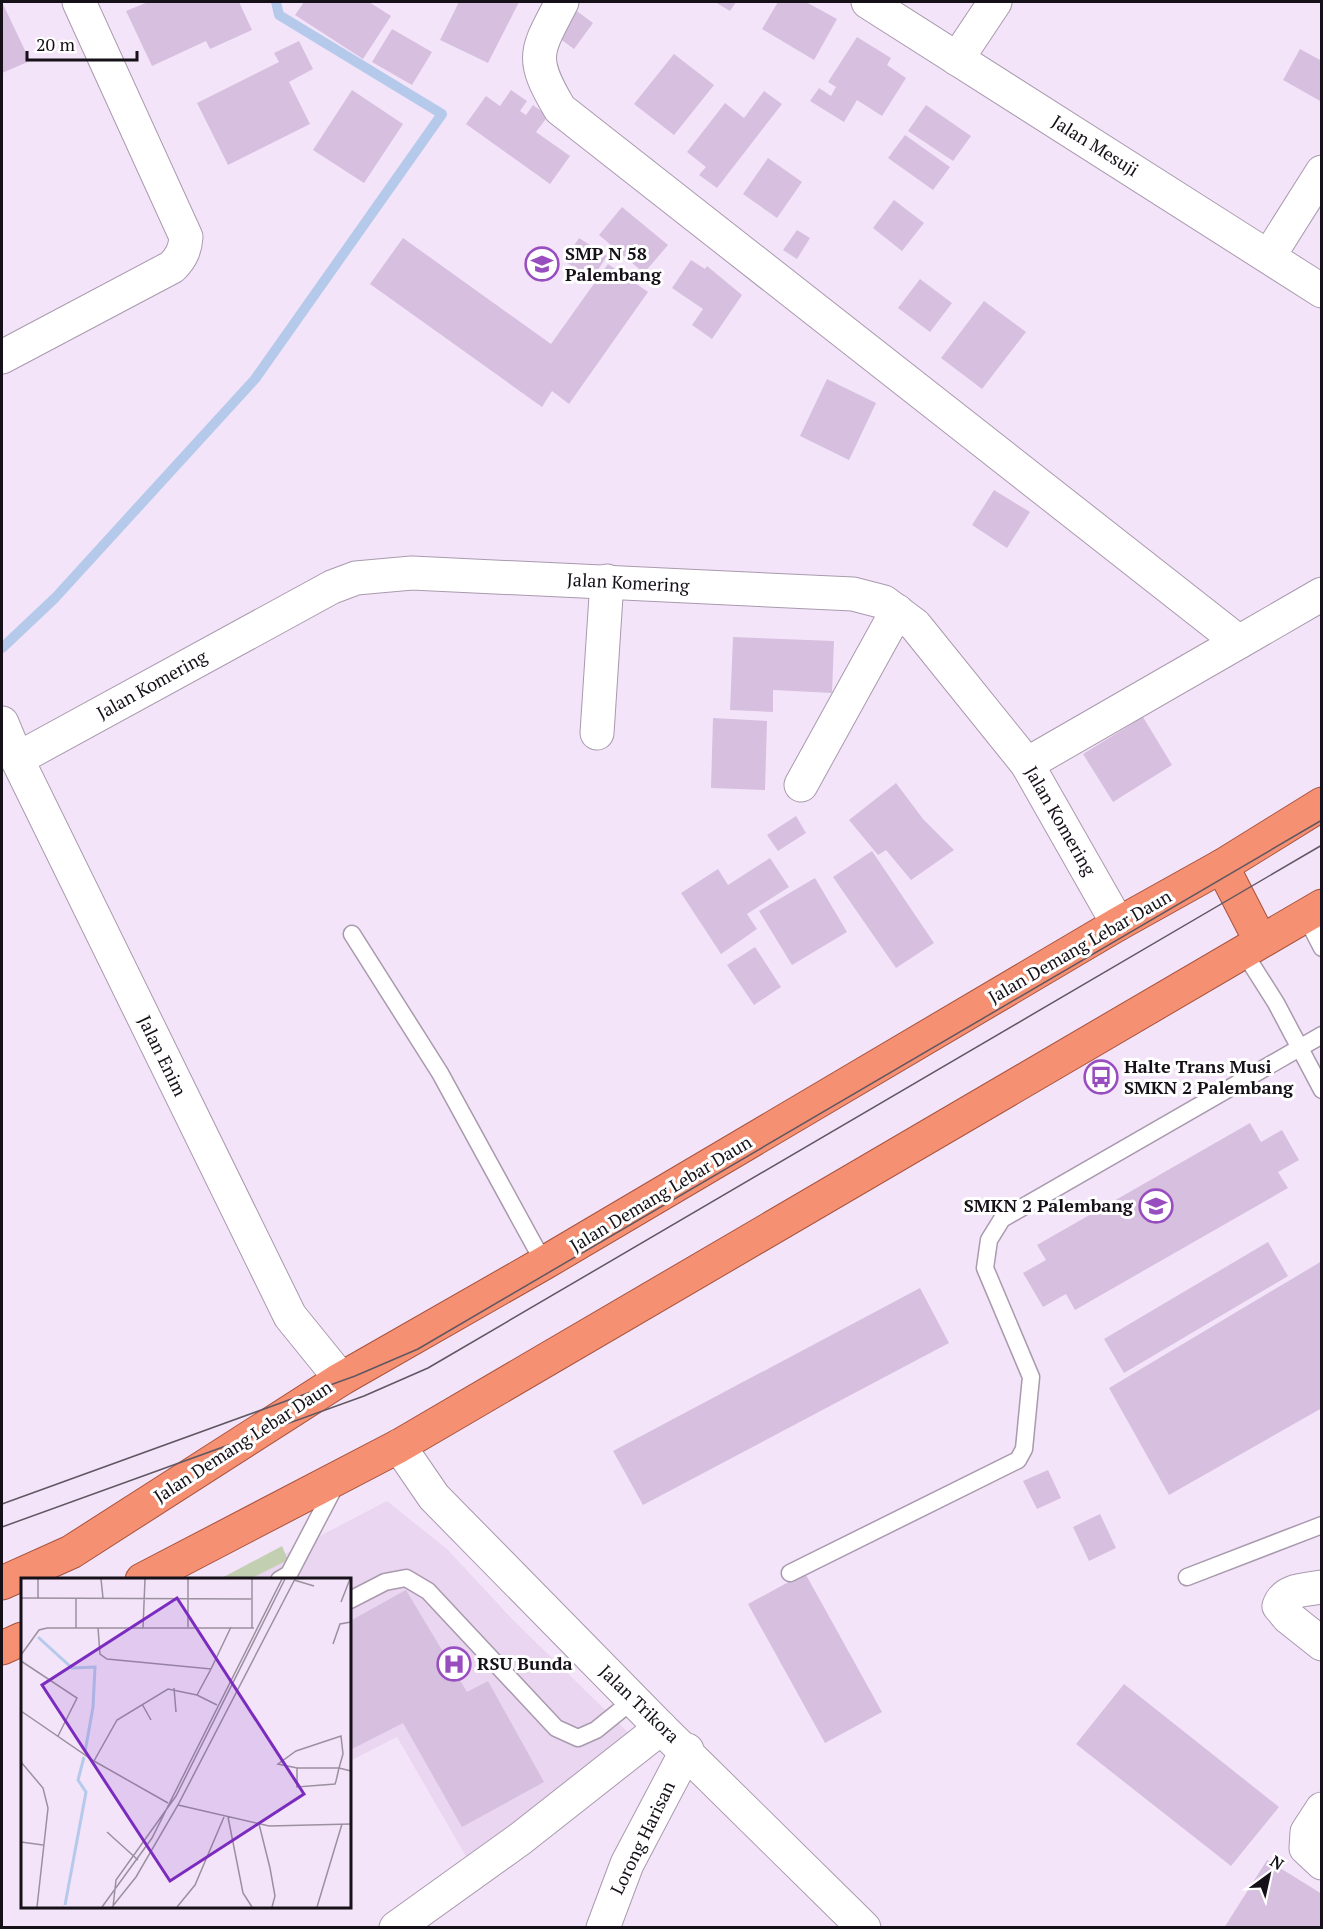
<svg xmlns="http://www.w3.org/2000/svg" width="1323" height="1929" font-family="'PT Serif',serif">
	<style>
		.built { fill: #ead6f1 }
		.green { fill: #c3cfb1 }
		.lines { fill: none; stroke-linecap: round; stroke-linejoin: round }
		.stream { stroke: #b5caeb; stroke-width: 10 }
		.building { fill: #d7bfe0 }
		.service-casing { stroke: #a99aae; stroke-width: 19 }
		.minor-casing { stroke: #a99aae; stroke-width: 35 }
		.trunk-casing { stroke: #a6523c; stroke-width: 35 }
		.service { stroke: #fff; stroke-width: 16 }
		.minor { stroke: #fff; stroke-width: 33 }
		.trunk { stroke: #f69072; stroke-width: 33 }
		.tram { stroke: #5f5762; stroke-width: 1.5 }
		.labels { text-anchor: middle; stroke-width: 6; stroke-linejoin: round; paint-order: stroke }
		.street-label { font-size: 18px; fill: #161118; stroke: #fff }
		.poi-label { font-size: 18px; font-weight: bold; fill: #161118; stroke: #fff; text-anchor: start }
		.inset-river { fill: none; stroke: #b5caeb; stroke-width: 3 }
		.inset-road { fill: none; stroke: #9b909f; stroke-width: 1.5 }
		.view { fill: #7b2cbf; fill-opacity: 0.15; stroke: #7b2cbf; stroke-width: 3 }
		.inset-edge { fill: none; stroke: #161118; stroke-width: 3 }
	</style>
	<rect width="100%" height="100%" fill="#f4e4f9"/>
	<!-- built -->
	<path class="built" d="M387,1501L447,1549L513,1620L633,1737L468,1860L397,1737L350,1761V1580H235Z"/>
	<!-- green -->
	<path class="green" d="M282,1546L288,1560L250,1579L218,1580Z"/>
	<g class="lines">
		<!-- stream -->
		<path class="stream" d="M2,648L55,598L255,379L442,114L279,15L276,2"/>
	</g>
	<!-- building -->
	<g class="building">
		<path d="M2,2L30,61L2,73Z"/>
		<path d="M148,2H239L252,30L210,49L206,41L152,66L126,11Z"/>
		<path d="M304,2H369L391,16L363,59L295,15Z"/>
		<path d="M459,2H519L488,63L440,40Z"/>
		<path d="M715,2H736L730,11Z"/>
		<path d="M778,2H806L837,19L814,60L762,29Z"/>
		<path d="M574,9L593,23L574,49L555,35Z"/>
		<path d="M392,29L432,52L412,85L372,62Z"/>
		<path d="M857,37L891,58L887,65L906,78L882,116L857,100L844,122L810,101L819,88L831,96L836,87L828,82Z"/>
		<path d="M299,41L313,69L289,82L310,124L228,165L197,103L279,62L274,53Z"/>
		<path d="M1300,49L1322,61V102L1283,80Z"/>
		<path d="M674,54L714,85L674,135L634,104Z"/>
		<path d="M352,90L403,124L364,183L313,150Z"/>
		<path d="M511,90L527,101L520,111L526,115L533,105L548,116L536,132L570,156L550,184L466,124L486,96L500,106Z"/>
		<path d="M764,91L782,104L717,188L699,175L706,167L687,152L725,103L744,118Z"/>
		<path d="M926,105L971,136L953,161L908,131Z"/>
		<path d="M905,135L950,167L933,190L888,158Z"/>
		<path d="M768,158L802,182L777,218L743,194Z"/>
		<path d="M894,200L924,223L902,251L873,228Z"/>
		<path d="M622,207L668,245L644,273L599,235Z"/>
		<path d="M797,230L810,238L797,259L783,250Z"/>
		<path d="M403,238L551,344L608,264L648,292L569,404L552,391L542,407L370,284Z"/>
		<path d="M579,238L607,256L592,279L564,261Z"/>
		<path d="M691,260L705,269L707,266L742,295L712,339L692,325L703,309L672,288Z"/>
		<path d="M920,279L952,303L930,332L898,308Z"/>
		<path d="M984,301L1026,332L982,389L941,358Z"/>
		<path d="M827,379L876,403L849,460L800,436Z"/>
		<path d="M994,490L1030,512L1007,548L972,525Z"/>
		<path d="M733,637L834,641L832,693L773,690V712L730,710Z"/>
		<path d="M1143,717L1172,765L1113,802L1083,754Z"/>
		<path d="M713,718L767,721L765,790L711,788Z"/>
		<path d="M896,783L923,819L954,850L911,880L886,850L878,855L849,820Z"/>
		<path d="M796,816L806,833L778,851L767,835Z"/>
		<path d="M872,851L934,943L896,968L833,877Z"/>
		<path d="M770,858L789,887L747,914L757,929L721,954L681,893L718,869L728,885Z"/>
		<path d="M815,878L847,932L792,965L759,911Z"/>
		<path d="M755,947L781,987L754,1005L727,965Z"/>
		<path d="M1250,1123L1261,1142L1282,1130L1299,1160L1278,1172L1288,1188L1075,1310L1066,1294L1043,1307L1023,1273L1046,1260L1037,1245Z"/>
		<path d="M1268,1242L1288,1276L1124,1373L1104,1339Z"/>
		<path d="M1322,1261V1408L1169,1495L1109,1388Z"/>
		<path d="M920,1288L949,1343L643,1505L613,1451Z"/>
		<path d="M1048,1470L1061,1498L1037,1509L1023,1481Z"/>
		<path d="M1100,1514L1116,1548L1089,1561L1073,1527Z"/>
		<path d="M805,1573L882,1712L825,1743L748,1604Z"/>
		<path d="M406,1590L467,1692L488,1681L544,1782L462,1827L403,1723L350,1750V1621Z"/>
		<path d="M1124,1684L1279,1807L1231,1866L1076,1744Z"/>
		<path d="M1267,1860L1322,1894V1928H1224Z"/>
	</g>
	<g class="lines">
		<!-- service casing -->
		<g class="service-casing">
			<g id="service">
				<path d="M1305,915L1322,948"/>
				<path d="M352,934L440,1073L544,1263"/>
				<path d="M1243,951L1276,1003L1322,1090"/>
				<path d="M790,1573L1018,1460L1024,1449L1031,1377L985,1268L989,1240L1002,1219L1322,1035"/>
				<path d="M1187,1577L1322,1525"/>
				<path d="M279,1580L289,1574L336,1484"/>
				<path d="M350,1600L385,1582L406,1578L428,1591L556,1728L578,1738L596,1730L633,1700"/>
			</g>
		</g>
		<!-- minor casing -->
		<g class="minor-casing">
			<g id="minor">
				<path d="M562,2C536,52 529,57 560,109L1239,642L1322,594"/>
				<path d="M868,2L1322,291"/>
				<path d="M957,59L995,2"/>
				<path d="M1269,256L1322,172"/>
				<path d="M2,357L172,267C181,258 185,250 186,237L79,2"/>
				<path d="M2,723L17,759L290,1316L341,1379"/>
				<path d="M597,733L607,581"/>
				<path d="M17,759L332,587L356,578L412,573L853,594L884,602L915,625L1027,764L1118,924"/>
				<path d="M1027,764L1239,642"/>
				<path d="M801,785L897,611"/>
				<path d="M399,1446L434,1497L661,1728L864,1928"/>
				<path d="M1322,1587C1305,1590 1285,1589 1279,1606L1288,1617L1322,1644"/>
				<path d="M1322,1809L1307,1832L1306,1848L1322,1863"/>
				<path d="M396,1928L520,1839L661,1728"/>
				<path d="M603,1928L627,1864L687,1750"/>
			</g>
		</g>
		<!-- trunk casing -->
		<g class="trunk-casing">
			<g id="trunk">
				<path d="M1222,866L1260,940"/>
				<path d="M142,1580L399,1446L1322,906"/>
				<path d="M2,1583L71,1552L341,1379L544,1263L1118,924L1222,866L1322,804"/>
				<path d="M2,1648L22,1639"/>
			</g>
		</g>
		<!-- service -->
		<use href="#service" class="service"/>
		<!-- minor -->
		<use href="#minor" class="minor"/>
		<!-- trunk -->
		<use href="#trunk" class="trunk"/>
		<!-- tram -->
		<g class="tram">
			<path d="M2,1504L355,1376L418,1349L1322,820"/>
			<path d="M2,1527L364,1396L428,1368L1322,845"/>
		</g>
	</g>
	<!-- icons -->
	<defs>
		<g id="school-ring" transform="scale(1.725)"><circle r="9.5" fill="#fff" stroke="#994ec0" stroke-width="1.5"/><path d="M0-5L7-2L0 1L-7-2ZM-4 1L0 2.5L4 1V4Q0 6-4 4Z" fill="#994ec0"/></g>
		<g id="bus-ring" transform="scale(1.725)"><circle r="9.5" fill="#fff" stroke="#994ec0" stroke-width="1.5"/><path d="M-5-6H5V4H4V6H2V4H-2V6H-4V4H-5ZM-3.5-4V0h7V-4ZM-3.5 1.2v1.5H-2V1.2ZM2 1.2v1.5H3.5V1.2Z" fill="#994ec0"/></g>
		<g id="hospital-ring" transform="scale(1.725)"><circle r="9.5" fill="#fff" stroke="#994ec0" stroke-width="1.5"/><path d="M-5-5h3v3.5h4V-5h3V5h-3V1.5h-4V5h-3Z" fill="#994ec0"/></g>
	</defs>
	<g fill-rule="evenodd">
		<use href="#school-ring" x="542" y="264"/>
		<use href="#bus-ring" x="1101" y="1077"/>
		<use href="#school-ring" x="1156" y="1206"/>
		<use href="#hospital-ring" x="454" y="1664"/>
	</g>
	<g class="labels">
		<!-- street labels -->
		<g class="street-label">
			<text transform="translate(1095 146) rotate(32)" y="6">Jalan Mesuji</text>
			<text transform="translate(628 583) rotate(3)" y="6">Jalan Komering</text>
			<text transform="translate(152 685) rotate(-29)" y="6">Jalan Komering</text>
			<text transform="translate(1060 821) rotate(60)" y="6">Jalan Komering</text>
			<text transform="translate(1080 947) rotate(-30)" y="6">Jalan Demang Lebar Daun</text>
			<text transform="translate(162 1056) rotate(64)" y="6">Jalan Enim</text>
			<text transform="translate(661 1194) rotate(-31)" y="6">Jalan Demang Lebar Daun</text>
			<text transform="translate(243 1442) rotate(-33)" y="6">Jalan Demang Lebar Daun</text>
			<text transform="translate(639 1704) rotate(44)" y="6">Jalan Trikora</text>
			<text transform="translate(643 1838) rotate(-64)" y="6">Lorong Harisan</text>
		</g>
		<!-- poi labels -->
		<g class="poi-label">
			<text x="565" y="260">SMP N 58<tspan x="565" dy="21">Palembang</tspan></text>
			<text x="1124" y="1073">Halte Trans Musi<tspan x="1124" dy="21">SMKN 2 Palembang</tspan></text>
			<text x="1133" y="1212" text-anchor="end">SMKN 2 Palembang</text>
			<text x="477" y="1670">RSU Bunda</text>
		</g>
	</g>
	<!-- overview -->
	<g transform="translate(21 1578)">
		<rect width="330" height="330" fill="#f4e4f9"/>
		<path class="inset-river" d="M17,59L51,90L74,89L72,129L64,174M44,327L65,214L57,202L63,179"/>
		<path class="inset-road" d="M17,1V20M80,1L82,20M167,1V49M231,1V50M273,2L293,8M0,20L230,21M320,24L329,1M55,50V20M77,50L79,76L86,81L190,91L210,49M122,50L124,1M312,66L319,46L330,44M0,77L18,52L26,50H233M0,83L56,120L37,158M153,110L155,134M176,117L190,91M121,126L130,142M0,133L73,183L147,225M73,183L96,142L147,111L176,117L196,127M0,184L22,210L27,230L16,329M276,190V209L314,206L315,203L318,190L322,176L320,158L275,173L257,186L276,190H318L330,193M157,227L248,248L330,246M207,239L222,315L231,329M238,246L249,290L254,318L251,329M86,254L117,282M0,264L22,267M81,329L131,260L261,1M91,329L115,299L157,227L274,1M92,329L95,302L155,218L264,1M156,329L174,307L203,239M296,329L321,246"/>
		<path class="view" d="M156,20L283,216L149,303L21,107Z"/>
		<rect width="330" height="330" class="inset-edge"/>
	</g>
	<!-- border -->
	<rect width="1323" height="1929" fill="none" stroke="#161118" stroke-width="6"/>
	<!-- north arrow -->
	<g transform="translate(1269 1875) rotate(33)" stroke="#ffffff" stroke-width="4.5" paint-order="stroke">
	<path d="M0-4.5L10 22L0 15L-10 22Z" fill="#161118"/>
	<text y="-9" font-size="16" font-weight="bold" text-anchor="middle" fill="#161118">N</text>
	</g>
	<!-- scale -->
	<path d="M27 51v9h110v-9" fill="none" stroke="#161118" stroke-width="3"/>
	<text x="36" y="51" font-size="18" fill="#161118" stroke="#ffffff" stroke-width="4.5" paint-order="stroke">20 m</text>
</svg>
